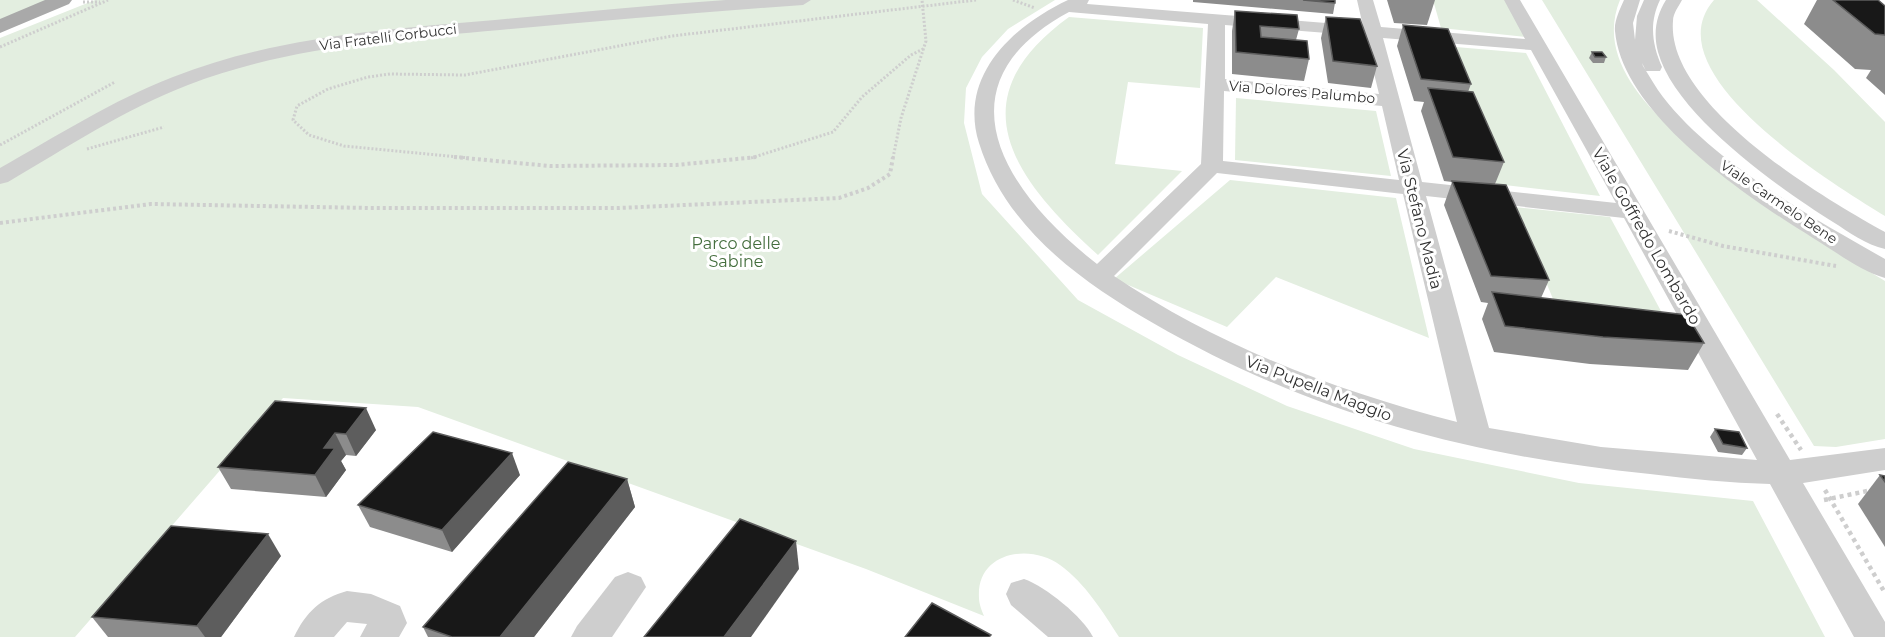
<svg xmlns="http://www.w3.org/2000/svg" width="1885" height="637" font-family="Montserrat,sans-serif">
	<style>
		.green { fill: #e3eee0 }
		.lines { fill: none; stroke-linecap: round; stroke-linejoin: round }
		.path-far2 { stroke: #cecece; stroke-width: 3; stroke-dasharray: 2 2; stroke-linecap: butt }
		.path-far1 { stroke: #cecece; stroke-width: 4; stroke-dasharray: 3 3; stroke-linecap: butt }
		.path { stroke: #cecece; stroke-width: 4.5; stroke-dasharray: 4 4; stroke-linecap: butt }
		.minor { fill: #cecece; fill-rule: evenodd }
		.major { fill: #a9a9a9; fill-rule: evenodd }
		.wall { fill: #8c8c8c }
		.shaded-wall { fill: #5d5d5d }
		.building { fill: #181818; stroke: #5d5d5d; stroke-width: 1.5 }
		.labels { text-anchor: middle; stroke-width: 6; stroke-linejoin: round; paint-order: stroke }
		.far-street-label { font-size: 14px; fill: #313131; stroke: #fff }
		.street-label { font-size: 16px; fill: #313131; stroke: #fff }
		.park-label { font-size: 16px; fill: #446e3d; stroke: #fff }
	</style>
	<rect width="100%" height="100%" fill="#fff"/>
	<!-- green -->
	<g class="green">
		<path d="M0,0H54L0,24Z"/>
		<path d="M95,0H1055L1008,29L982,57L966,88L964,123L982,194L1078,300L1178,355L1287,406L1414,449L1579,483L1753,501L1825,637H1119C1103,612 1085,583 1060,565C1030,543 976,552 979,598C979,604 982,611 984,616L866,569L418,407L283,398L75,637H0V38Z"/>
		<path d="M1433,0H1507L1526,37L1441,28Z"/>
		<path d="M1542,0H1620C1585,84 1708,158 1764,198C1804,227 1843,256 1885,281V439L1836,447L1814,446Z"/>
		<path d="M1714,0H1757L1834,70L1885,122V216C1835,185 1650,73 1714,0Z"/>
		<path d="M1069,17L1203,28L1200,88L1128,82L1115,164L1182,171L1098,255C1015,180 954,100 1069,17Z"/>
		<path d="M1444,46L1526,53L1600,196L1496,184Z"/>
		<path d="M1236,98L1376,111L1391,176L1235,160Z"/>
		<path d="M1230,180L1396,198L1429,338L1276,277L1227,327L1114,279Z"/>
		<path d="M1515,207L1610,217L1668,324L1558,311Z"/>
	</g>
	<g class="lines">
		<!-- path-far2 -->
		<g class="path-far2">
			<path d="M1013,0L1035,8"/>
			<path d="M83,2H100"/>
			<path d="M0,47L108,0"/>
			<path d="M0,145L115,82"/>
			<path d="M87,149L164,127"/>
			<path d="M469,158L344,146L309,135L293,120L297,106L328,89L368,77L390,74L465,75L672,36L976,0"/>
			<path d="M751,158L833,132L862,97L911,55L925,48"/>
			<path d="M893,158L901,118L926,41L922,0"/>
		</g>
		<!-- path-far1 -->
		<g class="path-far1">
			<path d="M454,157L550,166L676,165L757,157"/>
			<path d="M0,223L151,204L370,208H619L839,198L868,188L890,174L893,157"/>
			<path d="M1669,231L1723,246L1836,266"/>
		</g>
		<!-- path -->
		<g class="path">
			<path d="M1777,414L1801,450"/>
			<path d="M1825,490L1885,593"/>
			<path d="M1824,500L1872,490"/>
		</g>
		<!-- minor -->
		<g class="minor">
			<path d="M726,0H811L803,5C702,12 601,21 500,30C396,39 286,47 188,85C125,109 66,148 8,182L0,184V168C57,136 113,100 173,77C274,37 388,29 495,20C572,13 649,5 726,0Z"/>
			<path d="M1068,0H1089L1087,4L1363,26L1357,0H1373L1381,27L1525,39L1504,0H1520L1790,460L1885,448V470L1803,483L1885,622V637H1854L1770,484C1730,483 1690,479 1650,474C1470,456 1311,414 1153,323C1080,281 1005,227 979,143C958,76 1013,26 1068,0ZM1069,12L1208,24L1201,164L1097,264C1005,193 934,85 1069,12ZM1225,25L1365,36L1379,94L1225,79ZM1383,38L1531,50L1616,203L1422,182ZM1224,91L1382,106L1399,180L1223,161ZM1217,173L1403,194L1457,422C1336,391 1218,346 1114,276ZM1426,196L1624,218L1757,460L1601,447L1489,428Z"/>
			<path d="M1624,0H1640L1633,23L1635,40L1637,16L1644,0H1660C1649,23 1652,44 1662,67L1660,71H1646L1642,63L1643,66C1650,77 1656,88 1663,97C1713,162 1814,219 1885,259V278C1860,271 1835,251 1813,238C1747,197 1622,114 1615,31C1614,21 1620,9 1624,0Z"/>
			<path d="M1666,0H1682C1679,6 1673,13 1673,21C1666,104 1821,197 1885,232V249C1866,245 1849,232 1833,222C1779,188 1675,115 1658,52C1653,33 1656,16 1666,0Z"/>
			<path d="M628,572L641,577L646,587L612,637H571L577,626L615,577Z"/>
			<path d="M1024,579C1045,586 1083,617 1093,637H1048L1011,605L1006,594L1011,583Z"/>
			<path d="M347,591L371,594L400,606L407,623L399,637H360L367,624L347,622L334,637H294C306,612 321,598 347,591Z"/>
		</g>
		<!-- major -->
		<path class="major" d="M45,0H72L69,4L0,33V19Z"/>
	</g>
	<!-- wall -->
	<g class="wall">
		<path d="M1193,0H1335V3L1333,14L1193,2Z"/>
		<path d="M1387,0H1435L1427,25L1394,23Z"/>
		<path d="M1817,0H1878L1885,6V95L1866,78L1871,70L1855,69L1804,24Z"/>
		<path d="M1235,11L1299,29L1296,40L1309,59L1304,81L1232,74V31Z"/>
		<path d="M1326,17L1377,66L1371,88L1328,83L1321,38Z"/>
		<path d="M1403,25L1471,84L1468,92L1504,162L1495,184L1549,280L1541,298L1704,343L1688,370L1590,364L1494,352L1482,319L1488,303L1481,302L1444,205L1452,182L1444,181L1421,111L1424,102L1414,101L1397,46Z"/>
		<path d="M1592,52L1606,57L1604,63H1593L1589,58Z"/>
		<path d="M275,401L376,430L356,456L346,455L341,461L346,470L326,497L231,489L218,467Z"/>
		<path d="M1715,429L1747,448L1742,455L1718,452L1710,437Z"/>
		<path d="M520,475L452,552L370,527L358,505Z"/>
		<path d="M1880,475L1885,476V547L1858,504Z"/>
		<path d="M627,479L635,507L534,637H428L423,627Z"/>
		<path d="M281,556L221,637H108L92,617Z"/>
	</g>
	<!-- shaded-wall -->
	<g class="shaded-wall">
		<path d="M366,408L376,430L356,456L346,434Z"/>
		<path d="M335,433L346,455L341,461L346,470L326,497L315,475L324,448Z"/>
		<path d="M512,453L520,475L452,552L442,530Z"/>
		<path d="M627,479L635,507L534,637H500Z"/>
		<path d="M268,534L281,556L221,637H205L197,626Z"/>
		<path d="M796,541L799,569L751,637H724Z"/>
	</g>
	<!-- building -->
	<g class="building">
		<path d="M1303,0H1335V3Z"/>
		<path d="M1833,0H1878L1885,6V35L1875,34Z"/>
		<path d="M1235,11L1297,15L1299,29L1260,26L1261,37L1307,41L1309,59L1236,52Z"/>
		<path d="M1326,17L1360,19L1377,66L1333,61Z"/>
		<path d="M1403,25L1448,29L1471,84L1421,79Z"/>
		<path d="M1592,52H1602L1606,57H1595Z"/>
		<path d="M1428,88L1473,92L1504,162L1453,157Z"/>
		<path d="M1452,181L1506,185L1549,280L1491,276Z"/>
		<path d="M1492,292L1687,315L1704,343L1603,337L1505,326Z"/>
		<path d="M275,401L366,408L346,434L335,433L324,448H335L315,475L218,467Z"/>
		<path d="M1715,429L1739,432L1747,448L1723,444Z"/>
		<path d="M433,432L512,453L442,530L358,505Z"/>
		<path d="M568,462L627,479L500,637H452L423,627Z"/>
		<path d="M1880,475L1885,476V482Z"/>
		<path d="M740,519L796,541L724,637H644Z"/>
		<path d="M171,526L268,534L197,626L92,617Z"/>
		<path d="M932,603L991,635L989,637H905Z"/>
	</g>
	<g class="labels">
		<!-- far-street labels -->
		<g class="far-street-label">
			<text transform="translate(388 37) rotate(-7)" y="5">Via Fratelli Corbucci</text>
			<text transform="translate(1302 92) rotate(5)" y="5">Via Dolores Palumbo</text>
			<text transform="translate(1779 202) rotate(34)" y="5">Viale Carmelo Bene</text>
		</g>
		<!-- street labels -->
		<g class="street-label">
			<text transform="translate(1420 219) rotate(76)" y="6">Via Stefano Madia</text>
			<text transform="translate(1647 236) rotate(60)" y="6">Viale Goffredo Lombardo</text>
			<text transform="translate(1319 388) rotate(21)" y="6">Via Pupella Maggio</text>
		</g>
		<!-- park labels -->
		<g class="park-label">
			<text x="736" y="249">Parco delle<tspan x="736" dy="18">Sabine</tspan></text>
		</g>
	</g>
</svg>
